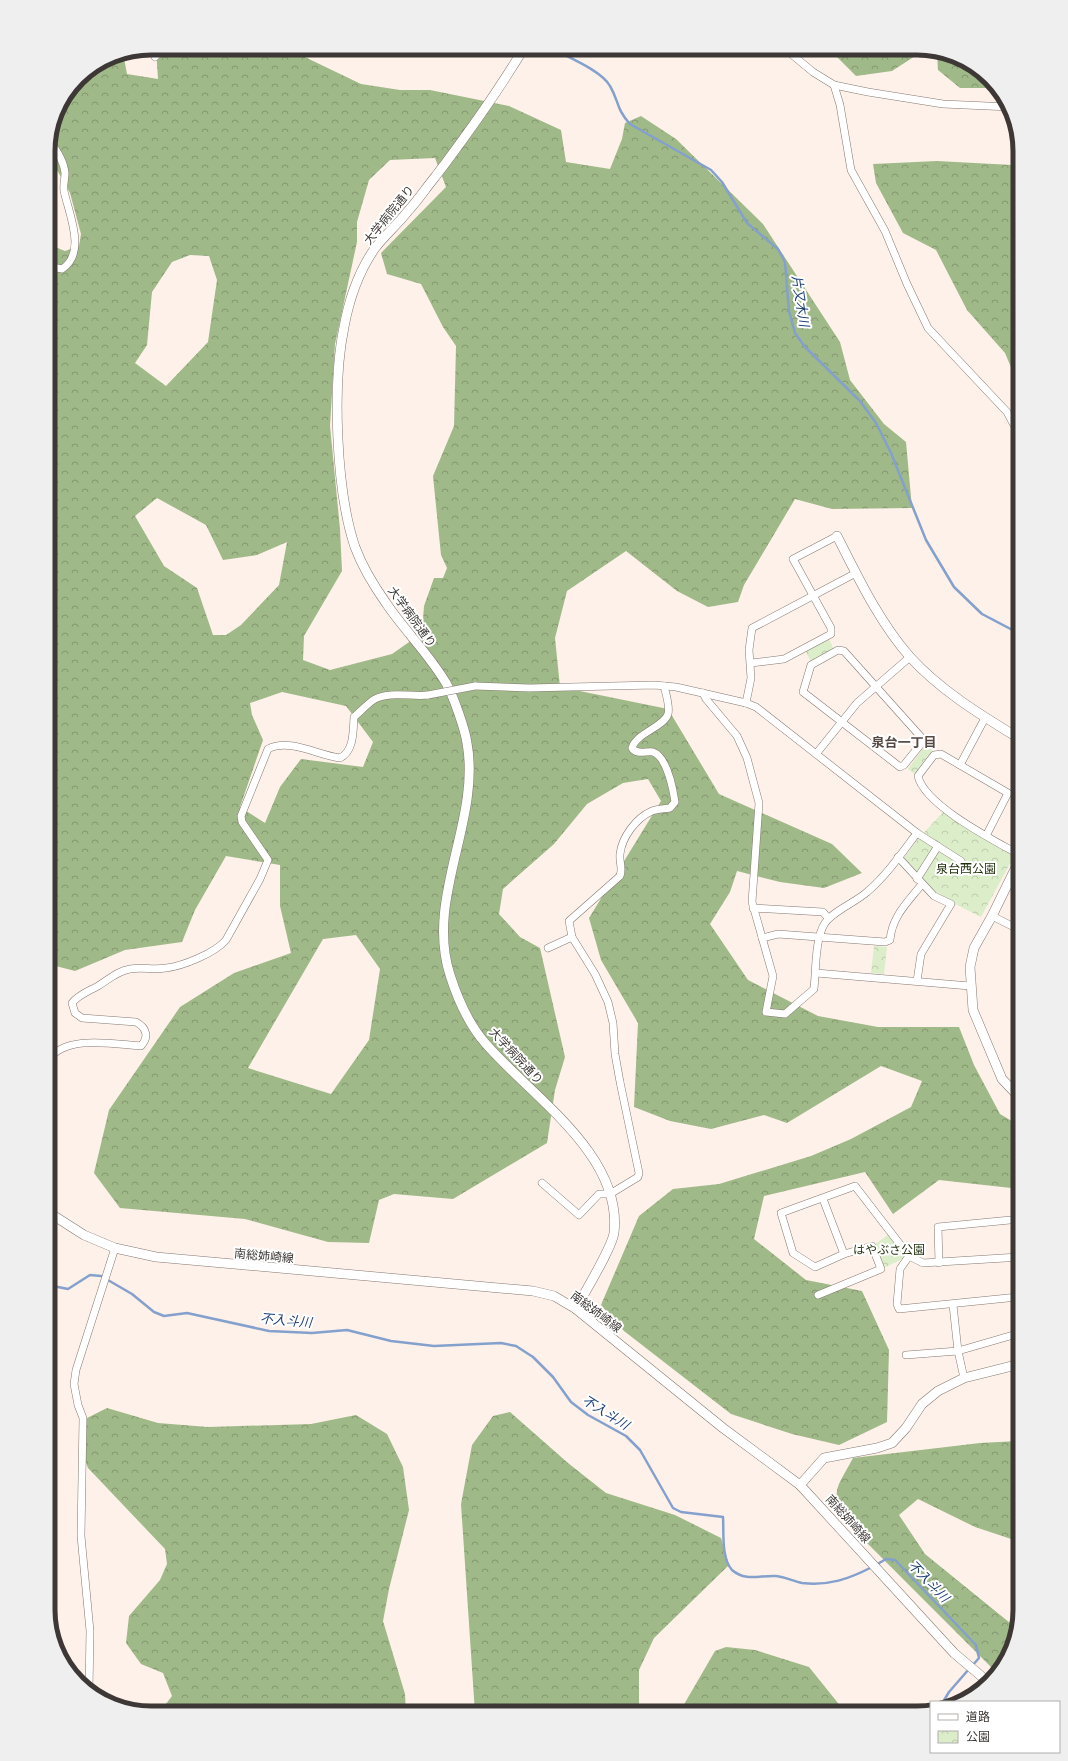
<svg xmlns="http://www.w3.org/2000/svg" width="1068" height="1761" font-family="'Source Sans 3','Noto Sans JP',sans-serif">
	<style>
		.forest { fill: url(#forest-crowns); fill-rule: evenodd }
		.park { fill: url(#park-crowns) }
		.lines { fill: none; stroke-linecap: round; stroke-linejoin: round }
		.stream { stroke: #84a0cd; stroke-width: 2.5 }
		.street-casing { stroke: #847871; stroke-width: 8 }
		.secondary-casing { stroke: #847871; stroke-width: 10 }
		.street { stroke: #fff; stroke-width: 7 }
		.secondary { stroke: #fff; stroke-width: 9 }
		.street-bridge-casing { stroke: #847871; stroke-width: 8; stroke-linecap: butt }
		.street-bridge { stroke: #fff; stroke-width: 7 }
		.labels { text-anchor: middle; stroke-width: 4; stroke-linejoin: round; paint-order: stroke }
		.street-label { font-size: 12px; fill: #3d3835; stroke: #fff }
		.park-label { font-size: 12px; fill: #1f2f0b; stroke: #fff }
		.water-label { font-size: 13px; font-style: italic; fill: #1e4179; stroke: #fff }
		.neighbourhood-label { font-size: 13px; font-weight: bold; fill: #544943; stroke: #fff }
		.rim { fill: none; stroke: #3d3835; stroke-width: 5 }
	</style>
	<defs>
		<pattern id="forest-crowns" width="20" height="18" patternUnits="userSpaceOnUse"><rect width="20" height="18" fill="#a0b988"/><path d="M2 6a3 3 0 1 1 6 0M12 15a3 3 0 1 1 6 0" fill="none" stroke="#849770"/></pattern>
		<pattern id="park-crowns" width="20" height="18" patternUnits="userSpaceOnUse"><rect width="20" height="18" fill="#dbedc9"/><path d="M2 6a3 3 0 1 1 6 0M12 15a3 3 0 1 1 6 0" fill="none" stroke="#bdccad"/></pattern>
	</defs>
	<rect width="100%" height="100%" fill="#fef1e9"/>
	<!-- forest -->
	<g class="forest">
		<path d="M156,48H286L361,84L400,90H430L509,106L561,130L566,162L610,169L622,139L625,123L641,116L676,139L763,224L840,342L850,380L884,424L906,442L912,508L832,509L795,499L744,585L738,602L708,607L677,591L626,551L567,591L555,638L560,687L668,709L719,794L832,844L862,873L824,888L780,882L737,871L730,892L710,924L748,980L818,1016L878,1027H959L974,1065L1000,1114L1020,1126V1189L939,1180L893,1214L865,1172L764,1196L754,1239L806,1280L862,1291L889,1350L887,1422L839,1445L792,1434L731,1414L624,1331L601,1305L639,1216L673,1189L719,1184L811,1156L851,1139L911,1107L922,1081L881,1066L787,1123L764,1115L711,1129L670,1121L634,1107L638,1023L601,960L589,918L661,801L648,779L623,783L587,804L554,844L503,889L499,914L520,937L540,948L565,1057L555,1090L547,1143L453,1199L394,1194L379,1200L369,1243L328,1242L245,1219L120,1208L94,1173L109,1110L180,1007L234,973L291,953L280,906V865L226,856L195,910L182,942L125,950L75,971L48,964V243L50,245L65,251L79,246L81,234L70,193L48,154V144L56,111L78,78L112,56L123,53L127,74L158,79ZM435,158L446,187L381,253L387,274L421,284L443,327L456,346L454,426L433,476L441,555L447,568L443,578H434L424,606L422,633L392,654L330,670L303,660L304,636L342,571L340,529L330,426L335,344L357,242V222L369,180L390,160ZM190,255L209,256L217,280L208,342L166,386L135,363L147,345L152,292L172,262ZM157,498L206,525L223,560L257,555L287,542L279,585L241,625L226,635H213L197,588L164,566L135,516ZM282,692L346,706L373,742L363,767L301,759L280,787L265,823L240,807L263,740L252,715L250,703ZM356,935L380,969L369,1040L331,1094L248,1068L323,939Z"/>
		<path d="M832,48H924L926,49L892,71L856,76L834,54Z"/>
		<path d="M937,53L975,65L994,88H960L938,70Z"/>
		<path d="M937,161L1012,165L1020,164V389L1005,353L967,310L936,250L903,233L876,183L873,164Z"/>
		<path d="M107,1408L158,1423L208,1427L311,1424L356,1415L387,1434L403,1467L409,1510L389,1589L383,1621L405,1694L406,1713H159L172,1696L163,1673L141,1664L126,1643L129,1616L160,1580L167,1564L165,1549L88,1468L79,1444L87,1418Z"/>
		<path d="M510,1412L568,1463L606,1493L675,1515L721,1538L729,1565L654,1638L639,1670V1713H475L461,1504L472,1445L493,1416Z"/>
		<path d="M1020,1441V1542L975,1527L918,1499L899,1515L925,1554L1015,1627L1004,1663L992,1668L850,1526C830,1491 834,1493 853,1458L980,1443Z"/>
		<path d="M726,1647L755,1650L809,1667L846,1713H679L715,1651Z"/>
	</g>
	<!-- park -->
	<g class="park">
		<path d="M829,639L834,650L811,662L805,650Z"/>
		<path d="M926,744L933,749L915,774L908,769Z"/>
		<path d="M943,812L1012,856L1013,858L981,917L953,903L929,887L904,858L919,838Z"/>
		<path d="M874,946L887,947L884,974L871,973Z"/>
		<path d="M891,1233L909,1256L881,1269L872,1246Z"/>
	</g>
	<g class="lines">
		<!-- stream -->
		<g class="stream">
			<path d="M551,48C567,57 601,70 610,86C619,101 616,109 630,124L711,170L722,182L747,223L778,249L785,262L789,311L795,333L805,347L860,401L876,423L891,453L926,540L954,587L982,614L1020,634"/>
			<path d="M48,1281L53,1286L68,1289L90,1275L101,1276L132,1294L154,1312L164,1316L187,1313L269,1331L312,1333L347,1330L391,1341L434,1346L501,1343L516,1346L533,1357L553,1377L571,1402L588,1415L626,1436L640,1450L673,1508L681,1512L723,1517C724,1532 721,1558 732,1570C746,1582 760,1575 776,1576C785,1577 793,1581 802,1583C829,1586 849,1579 872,1567"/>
			<path d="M876,1565L886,1559L895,1560L976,1645L979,1658L972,1666"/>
			<path d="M943,1702L949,1692L969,1669"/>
		</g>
		<!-- street casing -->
		<g class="street-casing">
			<g id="street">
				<path d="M784,48L813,72L834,85L868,92L943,104L1010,107"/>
				<path d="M155,57L164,48"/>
				<path d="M834,85L840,105L851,170L885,231L907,284L928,328L1007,412L1020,436"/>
				<path d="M49,140C56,149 64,162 65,173C65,179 63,185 64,191C69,214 87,253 62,269L52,267"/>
				<path d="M838,650L844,651L921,737V744L904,765L900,767L803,692L811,665Z"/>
				<path d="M751,663L784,659L831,634V628L793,559L837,536"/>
				<path d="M475,686L529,688L654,685L676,687L746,703L756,707L917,833L961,861"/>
				<path d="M703,693L706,699L737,736L747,758L759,803L752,902L773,976L766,1012L785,1014L814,989C816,970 815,938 825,923C833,911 856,902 867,892C886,876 902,853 917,833"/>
				<path d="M746,703L751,678L749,650L752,628L856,573"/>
				<path d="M816,754L857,703L910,657"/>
				<path d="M960,765L985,718"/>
				<path d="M986,836L1008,793L941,754L934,755L918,776C924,805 995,841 1020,855"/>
				<path d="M898,857L934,896L951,904L921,954L917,981"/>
				<path d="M917,879L938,846"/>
				<path d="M753,908L823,912L828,918"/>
				<path d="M992,916L1020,930"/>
				<path d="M762,938L778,934L885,942L890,940C892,916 908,902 922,884"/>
				<path d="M548,948L572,937"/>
				<path d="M816,973L970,986"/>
				<path d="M1020,1019C1015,1004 1015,990 1020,975"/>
				<path d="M48,1061C64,1034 114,1044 141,1046C149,1037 147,1028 136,1022L82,1018L75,1013L72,1003C78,995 89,991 98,986C108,980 117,971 130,969C142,967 154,970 166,968C183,966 215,953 226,940L260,879L268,860L242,822L241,816L268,749C290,738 317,755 340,758C354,751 353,732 354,717C360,712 368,703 375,699C390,691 412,697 428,695"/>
				<path d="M542,1183L579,1215L599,1194H610L638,1177L639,1173L620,1082L615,1054L613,1023L608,1002L595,974L572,937L569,921L620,876C623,868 619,862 620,854C622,837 636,818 652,811C657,809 665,809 670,808L675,802C673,789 667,757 653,752C646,751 636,755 632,748C636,733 664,727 668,714C670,706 666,694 664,686"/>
				<path d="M823,1199L844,1254"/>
				<path d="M909,1256L900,1269L897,1304L899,1309L1018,1297L1020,1295"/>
				<path d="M939,1263L938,1227L1020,1219"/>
				<path d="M818,1295L881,1269L872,1246L844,1254L815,1267L793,1253L781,1213L855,1186L909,1256L923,1263L1020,1257"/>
				<path d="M953,1305L958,1351L964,1378"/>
				<path d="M906,1355L958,1351L1020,1333"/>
				<path d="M89,1690L90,1631L81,1536L83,1418L78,1405L74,1384L76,1370L115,1248"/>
			</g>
		</g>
		<!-- secondary casing -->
		<g class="secondary-casing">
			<g id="secondary">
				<path d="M524,48C497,93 466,136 435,177C426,188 418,200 408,211C398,224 385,235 375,248C359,271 349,300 344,327C332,385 336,491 355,547C362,566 374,586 386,603C404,630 429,654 446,683C453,695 465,729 467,743C481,821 425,898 450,975C458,1000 469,1025 486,1044C531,1096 623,1155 614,1233C612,1248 584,1293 576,1309"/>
				<path d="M837,536C858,577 879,622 910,657C941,691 981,715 1020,739"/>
				<path d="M1020,1098L1002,1079L973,1010L970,967L974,948L992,916L1020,859"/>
				<path d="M48,1212L84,1235L115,1248L156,1257L533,1291L554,1296L576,1309L723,1428L800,1485L954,1653L987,1681"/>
				<path d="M800,1485L824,1458L877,1448L892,1443L906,1428L922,1404L938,1391L964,1378L1020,1364"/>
			</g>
		</g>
		<!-- street -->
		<use href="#street" class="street"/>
		<!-- secondary -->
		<use href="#secondary" class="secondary"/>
		<!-- street-bridge casing -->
		<g class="street-bridge-casing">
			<path id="street-bridge" d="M428,695L475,686"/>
		</g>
		<!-- street-bridge -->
		<use href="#street-bridge" class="street-bridge"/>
	</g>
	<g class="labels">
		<!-- street labels -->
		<g class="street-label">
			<text transform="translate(389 215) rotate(-51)" y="4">大学病院通り</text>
			<text transform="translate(412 617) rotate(54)" y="4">大学病院通り</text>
			<text transform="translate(516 1056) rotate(47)" y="4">大学病院通り</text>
			<text transform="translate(264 1256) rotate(5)" y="4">南総姉崎線</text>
			<text transform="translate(596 1312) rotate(37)" y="4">南総姉崎線</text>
			<text transform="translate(848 1519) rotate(48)" y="4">南総姉崎線</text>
		</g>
		<!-- park labels -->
		<g class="park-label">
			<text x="966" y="873">泉台西公園</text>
			<text x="889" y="1254">はやぶさ公園</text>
		</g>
		<!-- water labels -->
		<g class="water-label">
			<text transform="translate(801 301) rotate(81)" y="5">片又木川</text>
			<text transform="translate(286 1320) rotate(5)" y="5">不入斗川</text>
			<text transform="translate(606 1412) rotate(32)" y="5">不入斗川</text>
			<text transform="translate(929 1581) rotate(46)" y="5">不入斗川</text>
		</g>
		<!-- neighbourhood labels -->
		<g class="neighbourhood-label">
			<text x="904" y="747">泉台一丁目</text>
		</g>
	</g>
	<!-- crop -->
	<path d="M0 0H1068V1761H0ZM151 55H917A96 96 0 0 1 1013 151V1610A96 96 0 0 1 917 1706H151A96 96 0 0 1 55 1610V151A96 96 0 0 1 151 55Z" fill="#efefef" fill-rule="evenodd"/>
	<path class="rim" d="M151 55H917A96 96 0 0 1 1013 151V1610A96 96 0 0 1 917 1706H151A96 96 0 0 1 55 1610V151A96 96 0 0 1 151 55Z"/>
	<!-- legend -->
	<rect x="930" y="1701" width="130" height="52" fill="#ffffff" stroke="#b1afae"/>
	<rect x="938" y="1714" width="20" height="6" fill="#ffffff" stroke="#b1afae"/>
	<text x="966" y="1721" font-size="12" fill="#3d3835">道路</text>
	<rect x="938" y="1731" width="20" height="12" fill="url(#park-crowns)" stroke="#b1afae"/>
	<text x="966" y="1741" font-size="12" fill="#3d3835">公園</text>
</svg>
